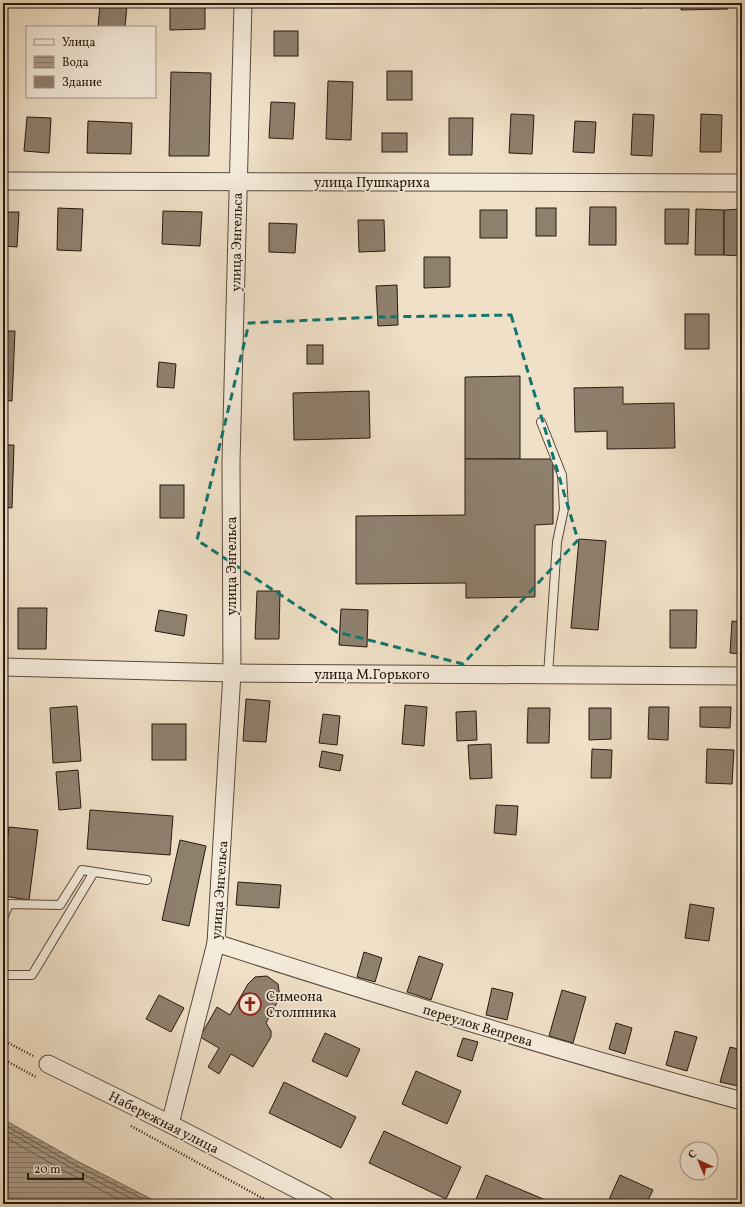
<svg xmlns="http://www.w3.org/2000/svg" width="745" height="1207" font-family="Vollkorn,serif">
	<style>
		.water { fill: url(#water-rules); stroke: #766857 }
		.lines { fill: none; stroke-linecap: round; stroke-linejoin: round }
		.shore { stroke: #685a4b; stroke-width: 1 }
		.building { fill: #8f806e; stroke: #26190e }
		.service-casing { stroke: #584b3c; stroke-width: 10 }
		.minor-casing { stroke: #584b3c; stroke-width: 19 }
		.path { stroke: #26190e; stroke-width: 2.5; stroke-dasharray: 1 2; stroke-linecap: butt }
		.service { stroke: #f5ebdb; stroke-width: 8 }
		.minor { stroke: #f5ebdb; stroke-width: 17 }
		.marked { fill: none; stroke: #0f766e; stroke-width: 3; stroke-dasharray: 8 5; stroke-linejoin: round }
		.labels { text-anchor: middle; stroke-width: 3.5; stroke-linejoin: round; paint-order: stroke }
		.street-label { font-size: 14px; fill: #26190e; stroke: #f5ebdb }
		.poi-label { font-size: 14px; fill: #26190e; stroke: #f5ebdb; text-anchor: start }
	</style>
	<defs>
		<pattern id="water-rules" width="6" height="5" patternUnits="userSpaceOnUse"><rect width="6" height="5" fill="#ab9c88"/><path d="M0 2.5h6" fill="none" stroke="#8b7e6e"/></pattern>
	</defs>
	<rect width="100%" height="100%" fill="#f0e0c7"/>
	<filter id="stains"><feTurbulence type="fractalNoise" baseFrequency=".005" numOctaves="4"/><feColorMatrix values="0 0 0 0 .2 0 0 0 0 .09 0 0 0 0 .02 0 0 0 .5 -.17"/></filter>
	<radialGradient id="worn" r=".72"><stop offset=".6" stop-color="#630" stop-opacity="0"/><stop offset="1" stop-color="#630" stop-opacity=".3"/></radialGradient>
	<!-- water -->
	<path class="water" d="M3,1119L77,1161L161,1204H3Z"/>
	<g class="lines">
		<!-- shore -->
		<g class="shore">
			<path d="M3,1124L75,1165L153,1204"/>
			<path d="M3,1129L73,1169L142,1204"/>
			<path d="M3,1136L70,1174L128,1204"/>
		</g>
	</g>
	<!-- building -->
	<g class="building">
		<path d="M170,3H205V29L170,30Z"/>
		<path d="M545,3H642V8L545,6Z"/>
		<path d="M681,3H728V9L681,10Z"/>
		<path d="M100,4L127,5L125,27H98Z"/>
		<rect x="274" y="31" width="24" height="25"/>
		<rect x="387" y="71" width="25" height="29"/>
		<path d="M171,72L211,73L209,156H169Z"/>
		<path d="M328,81L353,82L351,140L326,139Z"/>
		<path d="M271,102L295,103L293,139L269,138Z"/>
		<path d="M511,114L534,115L532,154L509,153Z"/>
		<path d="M633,114L654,115L652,156L631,155Z"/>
		<path d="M701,114L722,115L721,152H700Z"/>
		<path d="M27,117L51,118L49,153L24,151Z"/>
		<path d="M449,118H473L472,155H449Z"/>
		<path d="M88,121L132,123L131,154L87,153Z"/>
		<path d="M575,121L596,122L594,153L573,152Z"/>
		<rect x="382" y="133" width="25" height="19"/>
		<path d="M590,207H616V245H589Z"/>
		<path d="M58,208L83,209L81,251L57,250Z"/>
		<rect x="536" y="208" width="20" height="28"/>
		<path d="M665,209H689L688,244H665Z"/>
		<path d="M696,209L724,210V255H695Z"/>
		<path d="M742,209V256L724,255V210Z"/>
		<rect x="480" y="210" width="27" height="28"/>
		<path d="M163,211L202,212L200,246L162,244Z"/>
		<path d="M3,212H19L17,247L3,246Z"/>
		<path d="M358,220H384L385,251L359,252Z"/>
		<path d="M269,223L297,224L295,253L269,252Z"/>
		<path d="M424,257H450V287L424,288Z"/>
		<path d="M397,285L398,325L378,326L376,286Z"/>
		<rect x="685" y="314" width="24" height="35"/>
		<path d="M3,331H15L12,401L3,400Z"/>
		<rect x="307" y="345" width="16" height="19"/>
		<path d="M159,362L176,364L174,388L157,387Z"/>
		<path d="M520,376V459H465V377Z"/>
		<path d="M623,387V404L674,403L675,448L607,449V431L575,432L574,388Z"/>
		<path d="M369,391L370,438L294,440L293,393Z"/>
		<path d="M3,445H14L12,508L3,507Z"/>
		<path d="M465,459H553V524L535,525V597L466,598V583L356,584V516L465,515Z"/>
		<rect x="160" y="485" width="24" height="33"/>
		<path d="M579,539L606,541L598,630L571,628Z"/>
		<path d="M257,591H280L279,639H255Z"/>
		<path d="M18,608H47L46,649H18Z"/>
		<path d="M341,609L368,610L367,647L339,645Z"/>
		<path d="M159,610L187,615L184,636L155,631Z"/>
		<path d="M670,610H697L696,648H670Z"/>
		<path d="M732,621L742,622V654L730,653Z"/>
		<path d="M246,699L270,701L266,742L243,741Z"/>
		<path d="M3,700H6L4,725H3Z"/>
		<path d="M405,705L427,707L424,746L402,744Z"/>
		<path d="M77,706L81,761L53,763L50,708Z"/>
		<path d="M649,707H669L668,740L648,739Z"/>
		<path d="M700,707H731L730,728L700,727Z"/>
		<path d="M528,708H550L549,743H527Z"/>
		<path d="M589,708H611V739L589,740Z"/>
		<path d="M476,711L477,740L457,741L456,712Z"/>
		<path d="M323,714L340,716L337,745L319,743Z"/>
		<rect x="152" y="724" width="34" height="36"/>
		<path d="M491,744L492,778L470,779L468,745Z"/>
		<path d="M592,749L612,750L611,778H591Z"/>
		<path d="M707,749L734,750L732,784L706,783Z"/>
		<path d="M322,751L343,755L340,771L319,767Z"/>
		<path d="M78,770L81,808L59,810L56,772Z"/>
		<path d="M496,805L518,806L516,835L494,833Z"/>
		<path d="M90,810L173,816L170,855L87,849Z"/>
		<path d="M9,827L38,830L29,900L3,896V872Z"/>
		<path d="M180,840L206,846L189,926L162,920Z"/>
		<path d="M238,882L281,885L279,908L236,905Z"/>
		<path d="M690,904L714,908L709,941L685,938Z"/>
		<path d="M364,952L382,958L375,982L357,977Z"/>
		<path d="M419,956L443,964L431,1000L407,992Z"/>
		<path d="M267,976L278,984L280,997L266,1023L271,1031V1037L253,1067L231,1054L219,1074L208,1067L219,1048L200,1037L217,1007L230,1015L248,984L255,977Z"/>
		<path d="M492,988L513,993L507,1020L486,1015Z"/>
		<path d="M562,990L586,997L573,1043L549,1036Z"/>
		<path d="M159,995L184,1008L171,1032L146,1019Z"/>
		<path d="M616,1023L632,1028L625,1054L609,1049Z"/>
		<path d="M675,1031L697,1037L687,1071L666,1065Z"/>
		<path d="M325,1033L360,1049L347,1077L312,1061Z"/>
		<path d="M463,1038L478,1042L472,1061L457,1056Z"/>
		<path d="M730,1047L742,1050V1087L720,1082Z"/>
		<path d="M416,1071L461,1091L447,1124L402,1104Z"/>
		<path d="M284,1082L356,1117L341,1148L269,1113Z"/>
		<path d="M384,1131L461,1167L446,1199L369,1163Z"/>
		<path d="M486,1175L555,1204H474Z"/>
		<path d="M620,1175L653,1190L646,1204H607Z"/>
	</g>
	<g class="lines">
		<!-- service casing -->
		<g class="service-casing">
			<g id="service">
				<path d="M541,422L562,475L564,509L557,542L548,675"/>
				<path d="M3,918L9,904L60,905L82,870L147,880"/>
				<path d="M3,975H32L94,872"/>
			</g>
		</g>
		<!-- minor casing -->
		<g class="minor-casing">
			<g id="minor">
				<path d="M3,181L742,183"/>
				<path d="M3,667L232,673L742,676"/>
				<path d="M216,943C390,999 565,1053 742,1101"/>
				<path d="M48,1064L170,1124L325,1204"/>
				<path d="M170,1124L216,943L232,673L231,462L243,3"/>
			</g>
		</g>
		<!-- path -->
		<g class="path">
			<path d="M3,1040L33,1056"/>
			<path d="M3,1059L36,1077"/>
			<path d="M131,1126L273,1204"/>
		</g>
		<!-- service -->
		<use href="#service" class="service"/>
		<!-- minor -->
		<use href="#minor" class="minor"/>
	</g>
	<!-- marked area -->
	<path class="marked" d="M511,315L578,540L463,664L337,632L197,540L249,323L378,317Z"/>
	<!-- icons -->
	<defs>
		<g id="church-ring" transform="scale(1.15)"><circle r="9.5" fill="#f5ebdb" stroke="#8f2418" stroke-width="1.5"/><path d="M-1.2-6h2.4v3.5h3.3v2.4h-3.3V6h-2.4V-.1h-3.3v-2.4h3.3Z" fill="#8f2418"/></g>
	</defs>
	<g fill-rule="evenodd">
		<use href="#church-ring" x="250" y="1004"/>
	</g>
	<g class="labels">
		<!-- street labels -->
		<g class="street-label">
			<text x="372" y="187">улица Пушкариха</text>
			<text transform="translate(236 242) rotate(-89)" y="5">улица Энгельса</text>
			<text transform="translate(231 566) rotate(-90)" y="5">улица Энгельса</text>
			<text x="372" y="679">улица М.Горького</text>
			<text transform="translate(219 890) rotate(-86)" y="5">улица Энгельса</text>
			<text transform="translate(478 1025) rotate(17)" y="5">переулок Вепрева</text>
			<text transform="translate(164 1122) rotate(27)" y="5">Набережная улица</text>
		</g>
		<!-- poi labels -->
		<g class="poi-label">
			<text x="266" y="1001">Симеона<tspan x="266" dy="16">Столпника</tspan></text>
		</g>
	</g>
	<!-- margin -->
	<rect width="745" height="1207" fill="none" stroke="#f0e0c7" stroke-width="16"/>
	<rect x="4" y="4" width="737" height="1199" fill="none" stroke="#26190e" stroke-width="2"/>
	<rect x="8" y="8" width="729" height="1191" fill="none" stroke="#26190e"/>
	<!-- legend -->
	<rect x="26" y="26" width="130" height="72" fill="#f5ebdb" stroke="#a29789"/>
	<rect x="34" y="39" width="20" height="6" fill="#f5ebdb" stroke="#a29789"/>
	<text x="62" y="46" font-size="12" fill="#26190e">Улица</text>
	<rect x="34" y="56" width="20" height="12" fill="url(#water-rules)" stroke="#a29789"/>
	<text x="62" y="66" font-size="12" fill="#26190e">Вода</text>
	<rect x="34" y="76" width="20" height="12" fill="#8f806e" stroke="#a29789"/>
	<text x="62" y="86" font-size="12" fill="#26190e">Здание</text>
	<!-- north arrow -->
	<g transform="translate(699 1161) rotate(316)"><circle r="19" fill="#f5ebdb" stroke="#a29789"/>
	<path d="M0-3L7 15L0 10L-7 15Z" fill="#8f2418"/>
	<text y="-6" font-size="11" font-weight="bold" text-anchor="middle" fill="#26190e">С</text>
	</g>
	<!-- scale -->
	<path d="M28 1173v6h55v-6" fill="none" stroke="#26190e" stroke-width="2"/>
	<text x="34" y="1173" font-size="12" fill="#26190e" stroke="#f5ebdb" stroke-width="3" paint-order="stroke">20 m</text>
	<rect width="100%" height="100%" filter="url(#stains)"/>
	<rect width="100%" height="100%" fill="url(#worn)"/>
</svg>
